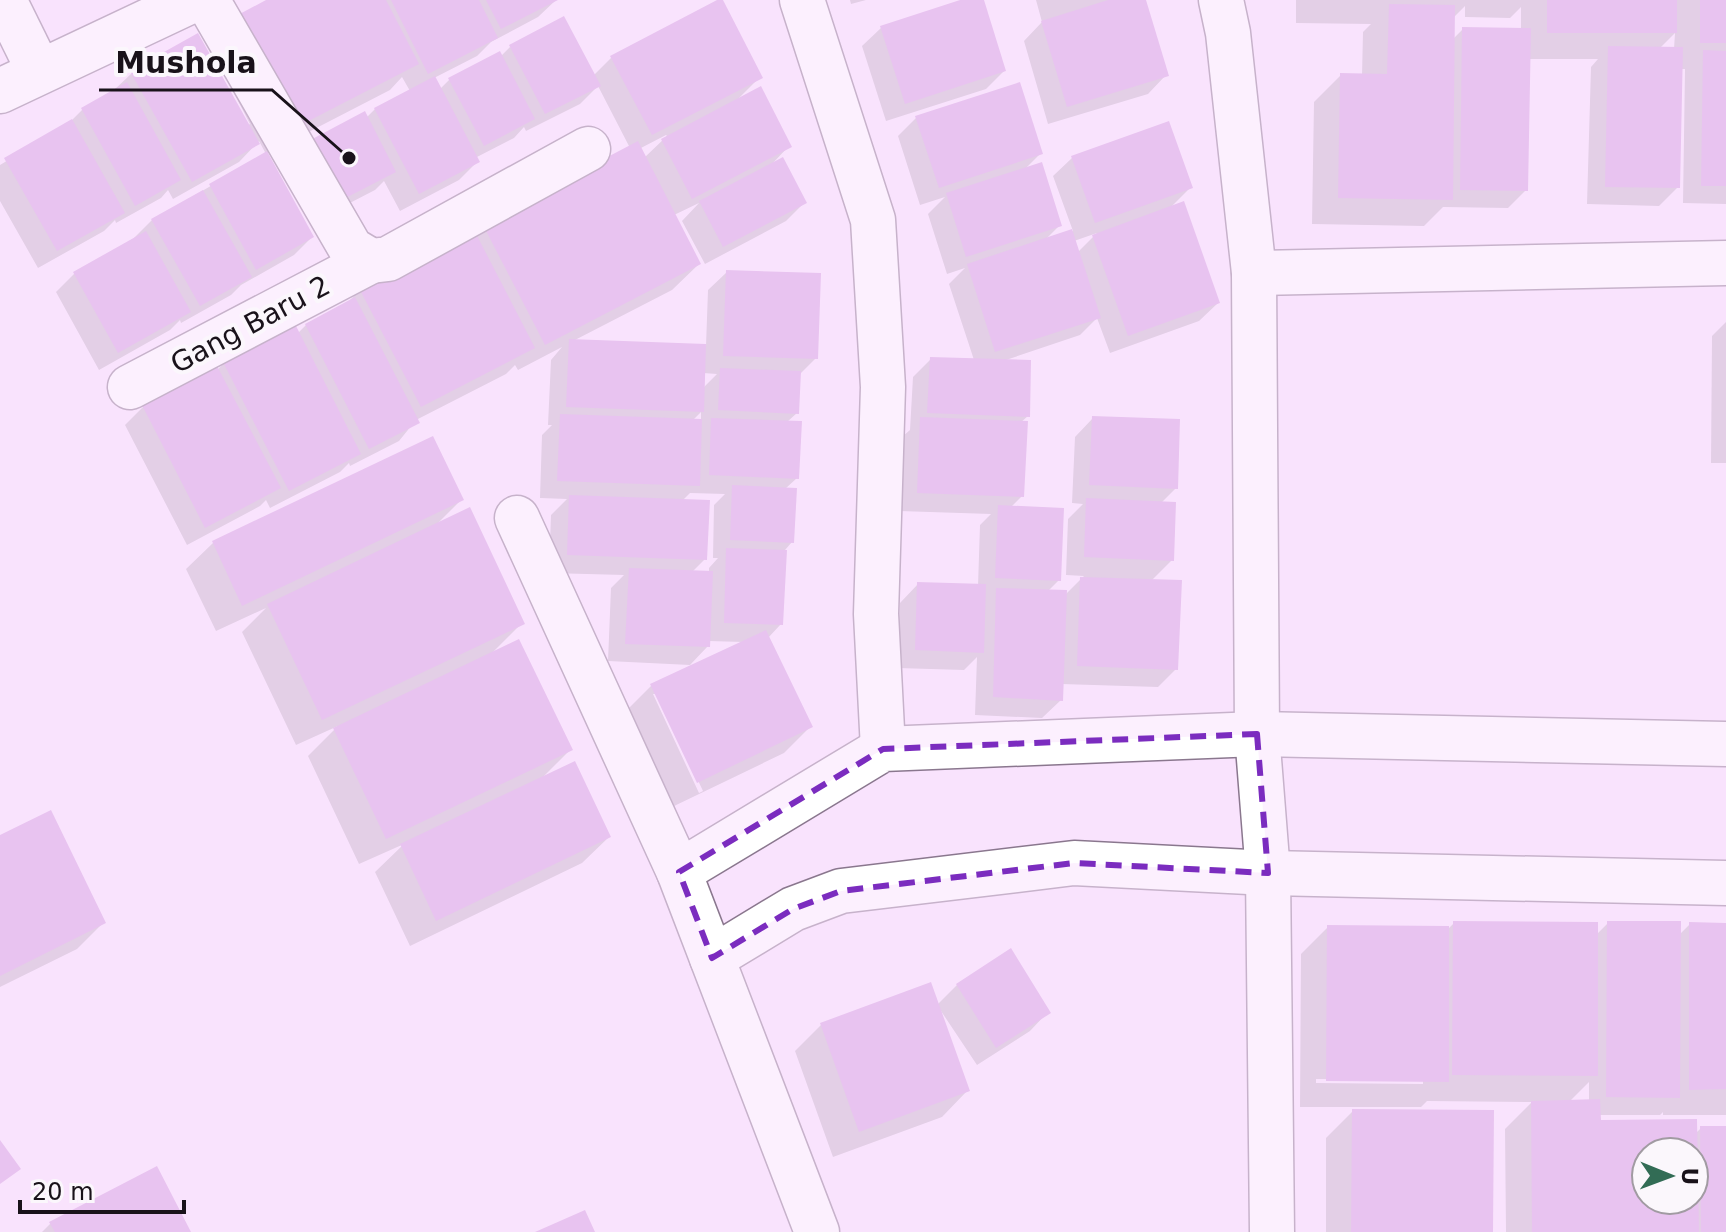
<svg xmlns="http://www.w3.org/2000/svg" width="1726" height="1232" font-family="'DejaVu Sans',sans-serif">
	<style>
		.shadow { fill: #0003; fill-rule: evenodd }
		.building { fill: #d39cdf; fill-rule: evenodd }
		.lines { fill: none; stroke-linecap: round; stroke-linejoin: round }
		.street-casing { stroke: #8a778e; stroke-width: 47 }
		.street { stroke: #fff; stroke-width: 44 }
		.marked { fill: none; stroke: #7b2cbf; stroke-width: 6; stroke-dasharray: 16 10; stroke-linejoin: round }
		.labels { text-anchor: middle; stroke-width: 8; stroke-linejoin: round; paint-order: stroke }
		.street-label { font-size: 28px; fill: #19121a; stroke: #fbf7fc }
		.leader { fill: none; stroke: #19121a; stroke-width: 3 }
		.callout-dot { fill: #19121a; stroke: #fbf7fc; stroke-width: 3 }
		.callout-label { font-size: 30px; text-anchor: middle; font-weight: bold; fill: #19121a; stroke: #fbf7fc; stroke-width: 8; stroke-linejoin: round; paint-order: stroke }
	</style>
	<rect width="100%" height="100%" fill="#f9e3fd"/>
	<!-- shadow -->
	<g class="shadow">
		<path d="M271,0H556L538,17L491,42L477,56L434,78L440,89L450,79L500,57L510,47L593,76L611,58L760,77L739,98L789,146L772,164L805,202L786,221L705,264L682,221L699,203L674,215L699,264L672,290L573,341L706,346L708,290L727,272L816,358L798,376L797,413L787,422L797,478L785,489L792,542L785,550L781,624L768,638L810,727L784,753L670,808L625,712L651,686L744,642L708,641V646L690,665L608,661L611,588L624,575L549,573L551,515L567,499L540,498L542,435L552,425H548L551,360L562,347L518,370L515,365L506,374L416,420L399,441L350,466L349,463L340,472L270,508L266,500L260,506L187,545L125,425L143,407L217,370L224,363L297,334L306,325L345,305L360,290L630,148L598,86L580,104L526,131L524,127L514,138L475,158L477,162L459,180L400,211L384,181L375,190L313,222L366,118L375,109L410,91L402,77L390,90L266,154L312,237L294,255L241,285L231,295L181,323L180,320L170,330L99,370L56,292L74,274L133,239L152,220L266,154L259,141L239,162L173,199L168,190L161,198L116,223L115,220L104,231L38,268L0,201V165L68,124L82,110L113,91L132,73L247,126L250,124L209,45ZM666,135L667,136L644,158L639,149ZM703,373L717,374L703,388ZM701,412V421H692ZM690,493L725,494L714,505L713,558H718L709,568V573L692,572L705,559L682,501ZM653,694H657L703,791L699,793Z"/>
		<path d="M850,0H866L851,4Z"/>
		<path d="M966,0H981L1004,71L986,89L886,121L862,46L881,28Z"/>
		<path d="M1036,0H1144L1166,75L1148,94L1048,124L1024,41L1042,22Z"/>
		<path d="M1296,0H1726V204L1683,203L1685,69H1681L1678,187L1659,206L1587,204L1591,67L1598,59H1529L1526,190L1508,208L1443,207L1424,226L1312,224L1314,102L1341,75L1362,76L1363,32L1371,24L1296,23ZM1465,6V17L1510,18L1521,7V30L1463,29L1453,39V18ZM1675,33L1674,49H1659Z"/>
		<path d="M916,118L1041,153L1024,170L1060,225L1044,241L1073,231L1053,176L1072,158L1167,123L1191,187L1169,209L1218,303L1199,321L1110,353L1097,318L1080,335L1003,361L1028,416L1020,423L1022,496L1011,507L1059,580L1048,591L1064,596L1084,576L1066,575L1068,519L1083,504L1072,503L1075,437L1093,418L1176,488L1161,503L1172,560L1151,581L1176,669L1158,687L1061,684V700L1042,718L975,715L977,657L964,670L897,668L900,603L918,584L978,586L980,525L991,514L899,511L902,437L910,430L913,377L931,359L974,360L949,284L965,268L947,274L928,214L945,197L920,205L898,136ZM1097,233L1077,253L1074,241Z"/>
		<path d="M1726,322V463H1711L1712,336Z"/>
		<path d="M432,438L461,500L437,524L522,623L492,653L570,750L542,778L609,837L582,863L410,946L375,872L404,844L359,864L308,756L338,726L296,745L242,632L266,608L216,631L186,569L213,543Z"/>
		<path d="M0,838L103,923L77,949L0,987Z"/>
		<path d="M1454,923L1596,935L1608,923L1679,935L1690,924L1726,925V1115H1663V1112L1660,1115H1598L1599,1122L1695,1134L1701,1128H1726V1232H1506L1505,1129L1532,1102L1427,1101L1421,1107H1300L1301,954L1328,927L1449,928ZM1316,1079L1423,1080V1084L1316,1083ZM1589,1082V1101L1569,1102ZM1646,1152H1694V1200H1646Z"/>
		<path d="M957,985L1048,1012L1030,1031L977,1065L937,1005L968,1090L942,1117L833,1157L795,1051L821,1025L937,1005Z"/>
		<path d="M1353,1111L1491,1232H1326V1138Z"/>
		<path d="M51,1223L188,1232H42Z"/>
	</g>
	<!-- building -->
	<g class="building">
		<path d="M266,0H386L419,64L293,129L234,17Z"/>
		<path d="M391,0H479L498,38L428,74Z"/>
		<path d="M486,0H558L501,29Z"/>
		<path d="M717,0H723L763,78L652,135L610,56Z"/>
		<path d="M960,0H984L1006,71L905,104L880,26Z"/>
		<path d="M1108,0H1146L1169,76L1067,107L1041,21Z"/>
		<rect x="1547" y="0" width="130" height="33"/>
		<rect x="1700" y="0" width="26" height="43"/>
		<path d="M1389,4L1455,5L1453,200L1338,198L1340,73L1387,74Z"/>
		<path d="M564,16L601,86L545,114L509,45Z"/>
		<path d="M1462,27L1531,28L1528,191L1460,190Z"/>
		<path d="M198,33L260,144L192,182L130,71Z"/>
		<path d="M1608,46L1683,47L1680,188L1605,187Z"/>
		<path d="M1703,50L1726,51V186H1701Z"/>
		<path d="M500,51L535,119L484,146L448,78Z"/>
		<path d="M435,76L480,162L419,194L374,108Z"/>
		<path d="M127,82L181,180L135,206L81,108Z"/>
		<path d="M1020,82L1043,154L939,188L915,116Z"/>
		<path d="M761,86L792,147L692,199L661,139Z"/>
		<path d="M365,111L396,172L332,205L301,145Z"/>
		<path d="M72,119L125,213L57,251L4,158Z"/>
		<path d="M1169,121L1193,188L1095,223L1071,156Z"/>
		<path d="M638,141L701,264L545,345L482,223Z"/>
		<path d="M267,151L314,237L256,270L209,184Z"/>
		<path d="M783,157L807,203L723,247L699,201Z"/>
		<path d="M1042,162L1062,226L966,257L946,193Z"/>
		<path d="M203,190L252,277L200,306L151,219Z"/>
		<path d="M1184,201L1220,303L1128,336L1092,235Z"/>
		<path d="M473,228L535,348L421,407L359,288Z"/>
		<path d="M1072,229L1101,318L995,352L967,264Z"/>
		<path d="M146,231L191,312L118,353L73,272Z"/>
		<path d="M726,270L821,273L818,359L723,356Z"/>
		<path d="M355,297L420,423L369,449L305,324Z"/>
		<path d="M295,324L361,454L289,491L223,362Z"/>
		<path d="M569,339L706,344L704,412L566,407Z"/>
		<path d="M930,357L1031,360L1030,417L927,413Z"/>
		<path d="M217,366L281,488L205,528L142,405Z"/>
		<path d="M720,368L801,371L799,414L718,410Z"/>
		<path d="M560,414L702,419L700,486L557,481Z"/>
		<path d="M1092,416L1180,419L1178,489L1089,485Z"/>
		<path d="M920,417L1028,421L1024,497L917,493Z"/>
		<path d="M711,418L802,421L799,479L709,475Z"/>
		<path d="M433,436L464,500L242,606L212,541Z"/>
		<path d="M732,485L797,488L794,543L730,540Z"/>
		<path d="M569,495L710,500L707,560L567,555Z"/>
		<path d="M1086,498L1176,502L1174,561L1084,557Z"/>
		<path d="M998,505L1064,508L1061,581L995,578Z"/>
		<path d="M470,507L525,624L322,720L267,604Z"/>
		<path d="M726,548L787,550L783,625L724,623Z"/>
		<path d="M629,568L713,571L710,647L625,644Z"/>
		<path d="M1080,577L1182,580L1178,670L1077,666Z"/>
		<path d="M917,582L986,584L984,653L915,650Z"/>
		<path d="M996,588L1067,590L1063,701L993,697Z"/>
		<path d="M766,630L813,727L697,783L650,684Z"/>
		<path d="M519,639L573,750L386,839L333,728Z"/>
		<path d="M575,761L611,837L436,921L400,844Z"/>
		<path d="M51,810L106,923L0,976V835Z"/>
		<path d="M1453,921L1598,922V1076L1452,1075Z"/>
		<path d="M1607,921H1681L1680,1098L1606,1097Z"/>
		<path d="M1689,922L1726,923V1089L1689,1090Z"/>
		<path d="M1327,925L1449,926V1082L1326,1081Z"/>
		<path d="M1011,948L1051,1013L996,1048L956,984Z"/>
		<path d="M931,982L970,1091L859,1132L820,1023Z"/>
		<path d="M1600,1099L1601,1120L1697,1119L1699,1232H1532L1531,1101ZM1646,1152H1694V1200H1646Z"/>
		<path d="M1352,1109L1494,1110L1493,1232H1351Z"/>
		<path d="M1700,1126H1726V1232H1701Z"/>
		<path d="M0,1140L21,1169L0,1184Z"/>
		<path d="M157,1166L191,1232H55L49,1222Z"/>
		<path d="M585,1210L595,1232H535Z"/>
	</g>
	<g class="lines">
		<!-- street casing -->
		<g class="street-casing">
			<g id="street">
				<path d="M4,0L39,71"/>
				<path d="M207,0L351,249L371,261L388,259L588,149"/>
				<path d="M802,0L873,220L883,387L876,614L883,749"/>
				<path d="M1221,0L1228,33L1254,273L1257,734L1268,873L1272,1232"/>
				<path d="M0,91L193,0"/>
				<path d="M1254,273L1726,263"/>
				<path d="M130,387L371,261"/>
				<path d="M517,518L679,872L817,1232"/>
				<path d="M679,872L883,749L1257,734L1726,744"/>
				<path d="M712,958L793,909L841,891L1074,863L1268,873L1726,883"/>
			</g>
		</g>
		<!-- street -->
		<use href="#street" class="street"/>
	</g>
	<!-- marked area -->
	<path d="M0 0H1726V1232H0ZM1257,734L1268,873L1074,863L841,891L793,909L712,958L679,872L883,749Z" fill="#f9e3fd" fill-opacity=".55" fill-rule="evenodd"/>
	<path class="marked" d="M1257,734L1268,873L1074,863L841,891L793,909L712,958L679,872L883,749Z"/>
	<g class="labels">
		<!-- street labels -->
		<g class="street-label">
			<text transform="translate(250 324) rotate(-28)" y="10">Gang Baru 2</text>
		</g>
	</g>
	<!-- callouts -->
	<path class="leader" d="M349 158L272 90H99"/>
	<circle class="callout-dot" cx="349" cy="158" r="8"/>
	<g class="callout-label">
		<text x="186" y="73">Mushola</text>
	</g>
	<!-- north arrow -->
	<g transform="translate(1670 1176) rotate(91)"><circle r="38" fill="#fbf7fc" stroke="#a19ba2" stroke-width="2"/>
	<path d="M0-6L14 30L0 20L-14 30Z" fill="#326c55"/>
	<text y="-12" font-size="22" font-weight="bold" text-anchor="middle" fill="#19121a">U</text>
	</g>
	<!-- scale -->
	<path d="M20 1200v12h164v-12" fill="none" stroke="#19121a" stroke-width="4"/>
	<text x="32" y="1200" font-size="24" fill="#19121a" stroke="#fbf7fc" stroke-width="6" paint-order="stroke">20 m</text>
</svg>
